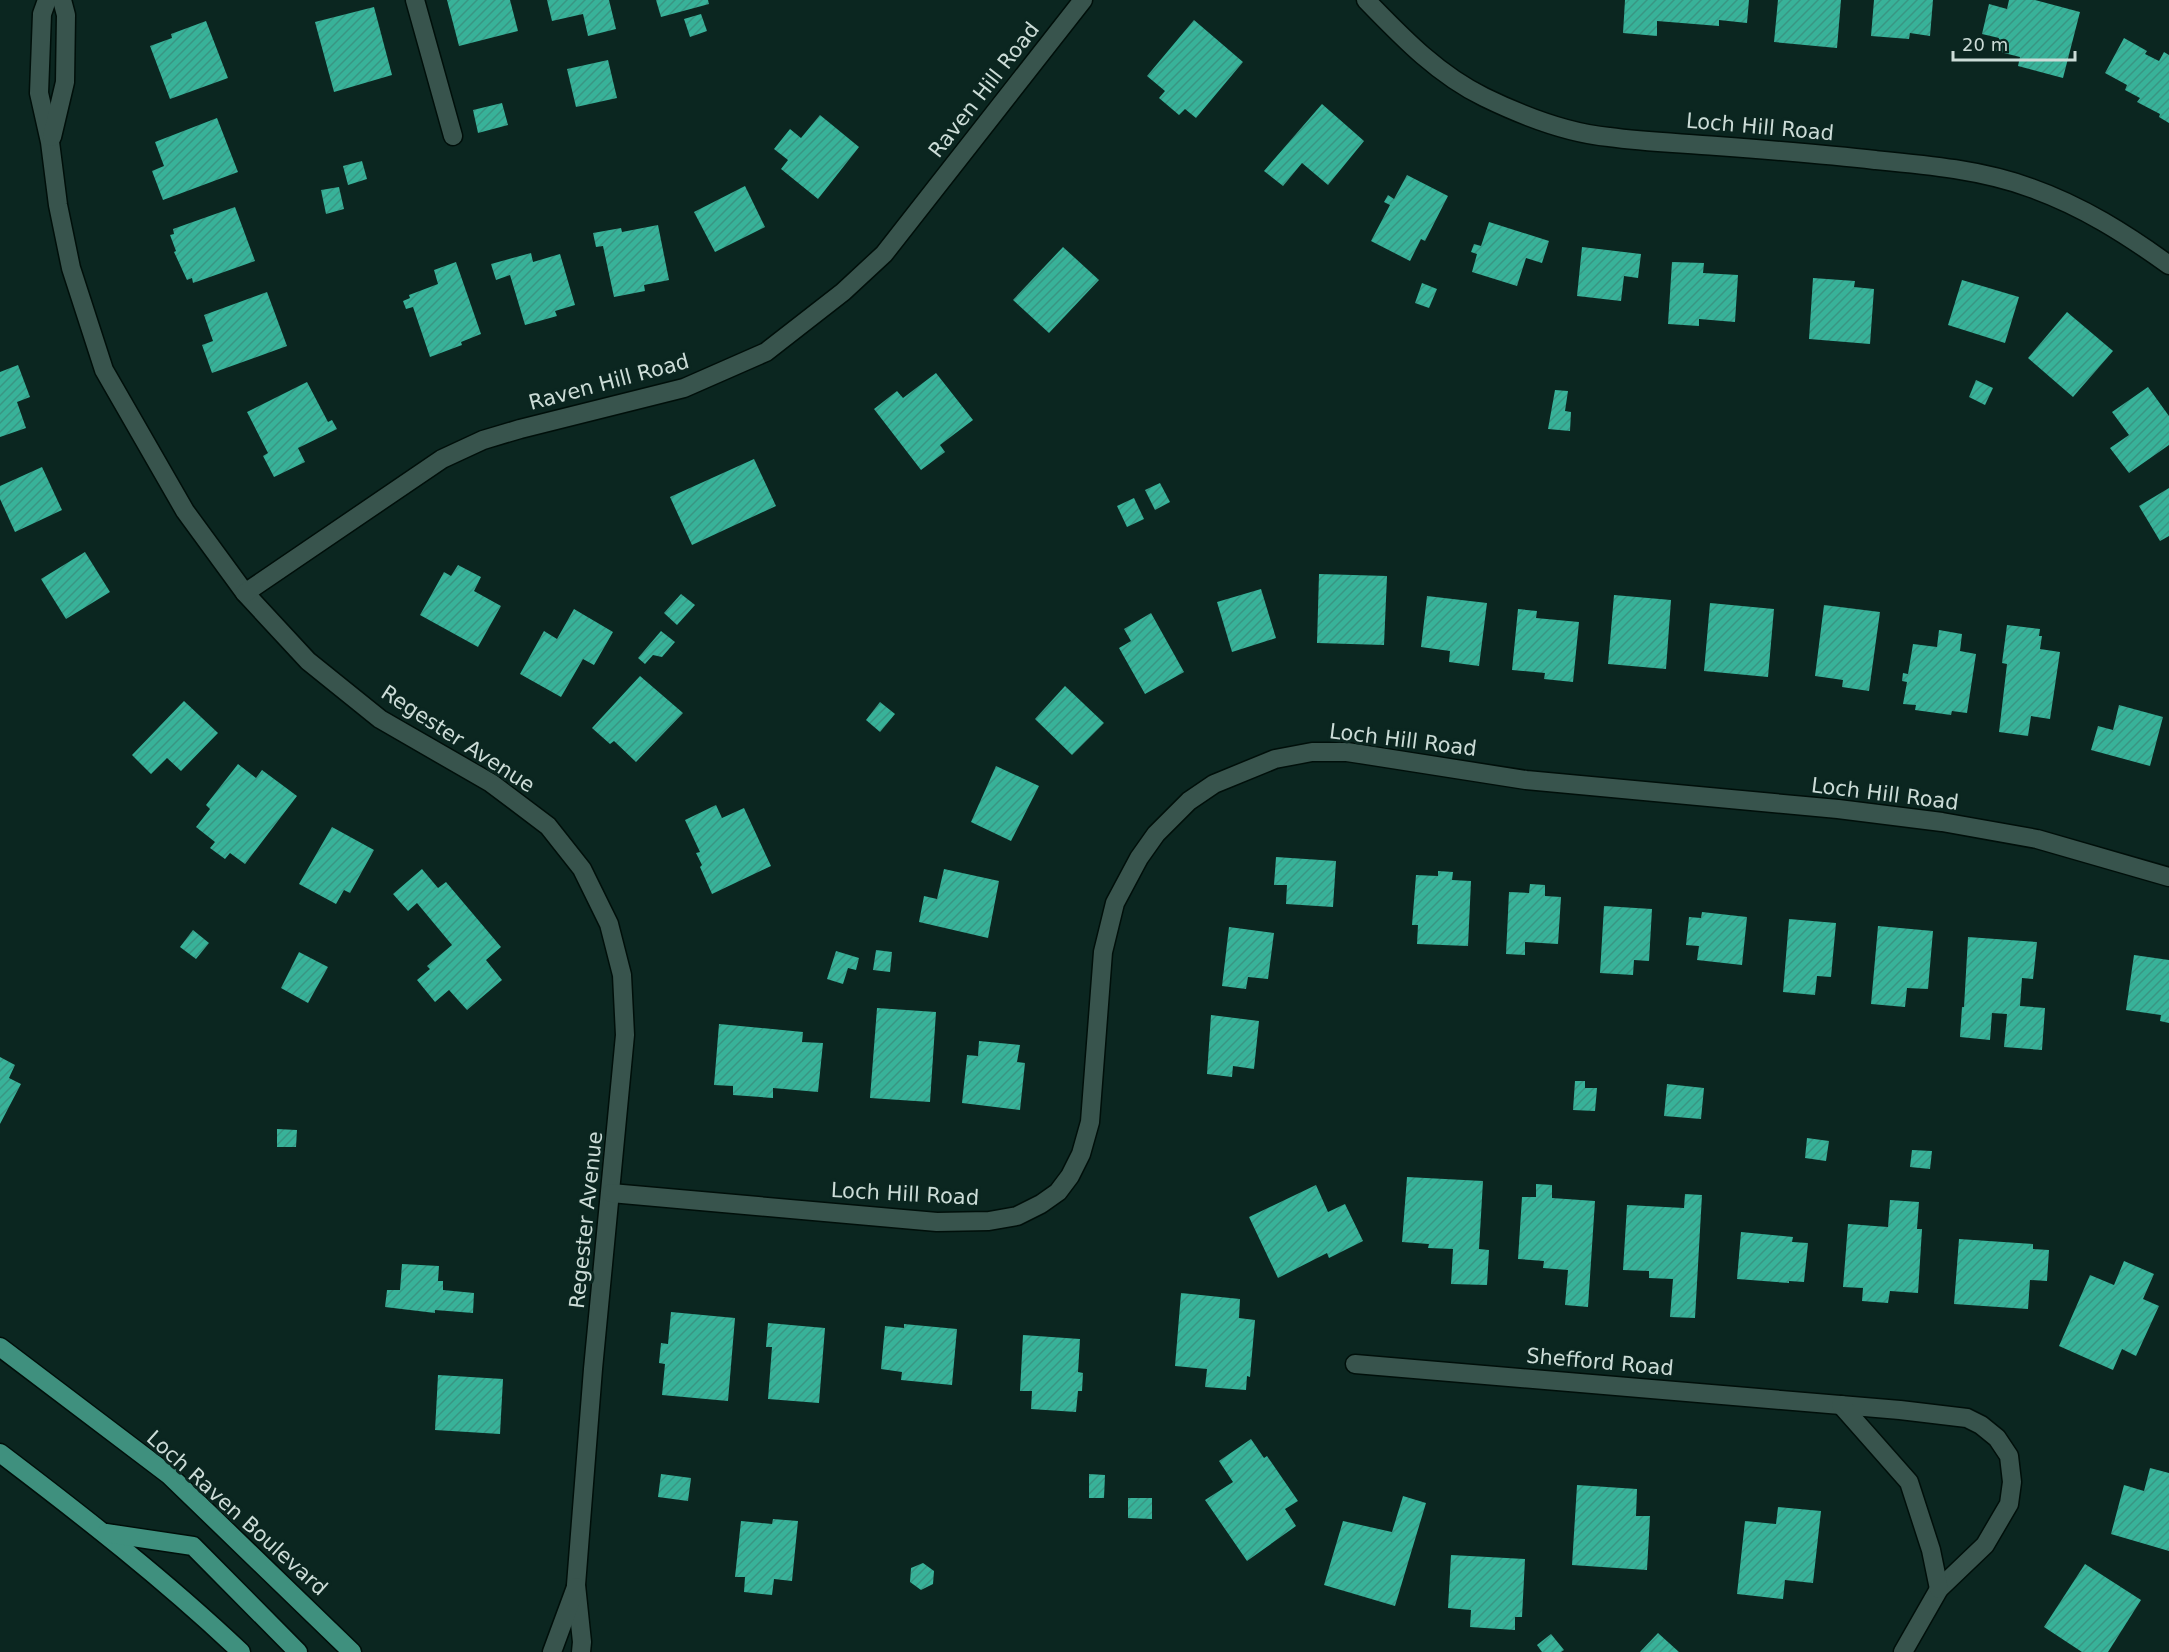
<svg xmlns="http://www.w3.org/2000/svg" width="2169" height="1652" font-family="'DejaVu Sans',sans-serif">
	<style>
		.building { fill: url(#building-hatch) }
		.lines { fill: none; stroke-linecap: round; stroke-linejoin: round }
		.minor-casing { stroke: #000f0a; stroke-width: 21 }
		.major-casing { stroke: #000f0a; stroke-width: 21 }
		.minor { stroke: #38544d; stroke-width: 18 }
		.major { stroke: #3f907e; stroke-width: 18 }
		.labels { text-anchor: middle; stroke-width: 6; stroke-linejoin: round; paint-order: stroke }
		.street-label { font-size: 21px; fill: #ccdcd7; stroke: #0b2620 }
	</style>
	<defs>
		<pattern id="building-hatch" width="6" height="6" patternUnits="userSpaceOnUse" patternTransform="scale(1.5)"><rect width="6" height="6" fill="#38b299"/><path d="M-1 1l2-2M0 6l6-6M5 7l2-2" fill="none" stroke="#399683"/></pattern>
	</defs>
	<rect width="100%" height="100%" fill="#0b2620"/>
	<!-- building -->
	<g class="building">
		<path d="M447,0H510L518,31L459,46Z"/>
		<path d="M547,0H609L616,29L588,36L583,14L552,21Z"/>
		<path d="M656,0H708L709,4L661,17Z"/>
		<path d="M1625,0H1749L1747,23L1719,20V26L1657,21V36L1623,33Z"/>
		<path d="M1778,0H1841L1837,48L1774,42Z"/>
		<path d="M1874,0H1933L1930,36L1910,33L1909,39L1871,36Z"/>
		<path d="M2009,0H2035L2080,12L2063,78L2018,66L2020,57L1996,51L1999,38L1982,34L1989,4L2007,9Z"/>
		<path d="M374,7L392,75L334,92L315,22Z"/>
		<path d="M701,14L707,31L690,37L684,19Z"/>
		<path d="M1194,20L1243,62L1196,118L1185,109L1179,115L1159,98L1165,91L1147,76Z"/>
		<path d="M206,21L228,78L170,99L150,46L172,38L171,34Z"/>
		<path d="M2124,38L2147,51L2145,54L2159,61L2164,52L2169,55V123L2159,117L2160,114L2137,102L2140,98L2125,90L2127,85L2105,73Z"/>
		<path d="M608,60L617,98L576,107L567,69Z"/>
		<path d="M502,103L508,125L478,133L473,110Z"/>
		<path d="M1322,104L1364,141L1328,185L1302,163L1283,186L1264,171Z"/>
		<path d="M820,115L859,147L818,199L781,169L788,160L774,149L790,129L801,138Z"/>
		<path d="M217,118L238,172L163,200L152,171L164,166L155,142Z"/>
		<path d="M362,161L367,179L348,185L343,166Z"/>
		<path d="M1407,175L1448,196L1425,241L1421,239L1410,261L1371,241L1390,205L1384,202L1388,195L1394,199Z"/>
		<path d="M745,186L765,227L715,252L694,212Z"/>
		<path d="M339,187L344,209L326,214L321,190Z"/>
		<path d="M235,207L255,261L193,283L192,278L187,280L174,252L176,251L170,235L174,234L173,229Z"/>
		<path d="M1489,222L1549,241L1542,263L1526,258L1517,286L1472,272L1477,254L1471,252L1474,244L1481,246Z"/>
		<path d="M658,225L669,280L644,285L645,291L614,297L603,246L596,247L593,233L621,228L622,232Z"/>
		<path d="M1063,247L1099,280L1049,333L1013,300Z"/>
		<path d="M1582,247L1641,254L1638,278L1624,276L1621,301L1577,296Z"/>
		<path d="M531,253L533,262L560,254L575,305L555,311L557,316L525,325L510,275L496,280L491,264Z"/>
		<path d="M456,262L481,334L461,342L462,345L430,357L413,307L406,309L403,301L410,298L409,295L438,284L434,270Z"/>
		<path d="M1672,262L1704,263L1703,273L1738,275L1735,322L1699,319V326L1668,324Z"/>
		<path d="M1813,278L1855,281L1854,287L1874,289L1870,344L1809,339Z"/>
		<path d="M1962,280L2019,297L2005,343L1948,325Z"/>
		<path d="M1422,283L1437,289L1429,308L1415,303Z"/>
		<path d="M267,292L287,346L212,373L202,345L213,341L204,315Z"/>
		<path d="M2067,312L2113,351L2073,397L2028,358Z"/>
		<path d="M18,365L30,397L17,402L26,428L0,437V372Z"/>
		<path d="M936,373L973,420L940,445L945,452L921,470L874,409L897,391L903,398Z"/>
		<path d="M1976,380L1993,388L1985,405L1969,397Z"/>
		<path d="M307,382L328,422L332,420L337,429L298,448L305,462L274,477L263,456L268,453L247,412Z"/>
		<path d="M2148,387L2169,416V445L2129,473L2110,448L2129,435L2112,412Z"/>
		<path d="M1555,390L1568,391L1565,411L1571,412L1570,431L1548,429Z"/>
		<path d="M754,459L776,506L692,545L670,497Z"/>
		<path d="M42,467L62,510L15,532L0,499V486Z"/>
		<path d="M1160,483L1170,502L1155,510L1145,490Z"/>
		<path d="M2169,488V536L2160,541L2139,506Z"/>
		<path d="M1134,498L1144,519L1127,527L1117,506Z"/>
		<path d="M85,552L110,592L66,619L41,579Z"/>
		<path d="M458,565L481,577L474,591L501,606L478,647L420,615L444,572L451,576Z"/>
		<path d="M1319,574L1387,576L1384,645L1317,643Z"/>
		<path d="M1261,589L1276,638L1232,652L1217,602Z"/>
		<path d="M681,594L695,605L677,625L664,613Z"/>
		<path d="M1614,595L1671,600L1666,669L1608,664Z"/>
		<path d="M1427,596L1487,603L1479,666L1449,662L1450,651L1421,647Z"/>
		<path d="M1710,603L1774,609L1768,677L1704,671Z"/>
		<path d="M1824,605L1880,612L1869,691L1842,687L1843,680L1815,676Z"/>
		<path d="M574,609L613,632L594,665L583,659L561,697L520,674L544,631L557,639Z"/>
		<path d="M1518,609L1537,611L1536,618L1579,622L1573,682L1544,679L1545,673L1512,670Z"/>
		<path d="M1151,613L1184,672L1145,694L1119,648L1131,641L1124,629Z"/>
		<path d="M2007,625L2040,629L2039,636H2042L2040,649L2060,652L2050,719L2031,716L2028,736L1999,732L2007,664L2002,663Z"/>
		<path d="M1939,630L1962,634L1960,651L1976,654L1967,713L1952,711L1951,715L1915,710L1916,705L1903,704L1907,682L1902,681L1903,673L1908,674L1913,644L1937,647Z"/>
		<path d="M661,631L675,642L662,657L653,655L645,664L638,658Z"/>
		<path d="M640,676L683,713L636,762L614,741L610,744L592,728Z"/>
		<path d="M1065,686L1104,723L1072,755L1035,719Z"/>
		<path d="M184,701L218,733L181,771L167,758L151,774L132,755Z"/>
		<path d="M880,702L895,714L880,732L866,720Z"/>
		<path d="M2119,705L2163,717L2150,766L2091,750L2098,726L2113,730Z"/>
		<path d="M238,764L256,778L262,770L297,796L245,864L230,853L225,859L210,848L215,842L196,827L210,809L206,805Z"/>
		<path d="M996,766L1039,786L1011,841L971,822Z"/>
		<path d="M716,805L722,818L744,808L771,866L712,894L700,867L702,865L696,853L700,852L685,820Z"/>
		<path d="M332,827L374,850L350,893L344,890L336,904L299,884Z"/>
		<path d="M1276,857L1336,861L1333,907L1286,904L1287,885H1274Z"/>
		<path d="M422,869L438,888L446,882L501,947L486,960L502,980L467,1010L449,990L435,1002L417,980L430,969L427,966L452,945L417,903L408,911L393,894Z"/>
		<path d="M944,869L999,881L988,938L919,922L924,896L937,899Z"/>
		<path d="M1438,871L1453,872L1452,880L1471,881L1468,946L1417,944L1418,925H1412L1416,875L1438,876Z"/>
		<path d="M1530,884L1545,885V896L1561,897L1558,944L1525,942V955L1506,954L1509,892L1529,893Z"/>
		<path d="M1604,906L1652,909L1649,961L1634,960L1633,975L1600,973Z"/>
		<path d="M1702,912L1747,917L1742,965L1697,960L1699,946L1686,945L1689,917L1701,918Z"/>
		<path d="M1789,919L1836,923L1831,977L1817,976L1815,995L1783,992Z"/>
		<path d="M1878,926L1933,931L1928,989L1907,988L1905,1007L1871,1004Z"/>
		<path d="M1229,927L1274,933L1268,979L1248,977L1246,989L1222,986Z"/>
		<path d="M193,930L209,943L196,959L180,947Z"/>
		<path d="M1968,937L2037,942L2033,979L2022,978L2020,1006L2045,1008L2042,1050L2004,1047L2007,1014L1992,1013L1990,1040L1960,1037L1962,1007H1964Z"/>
		<path d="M876,950L892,952L890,972L873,970Z"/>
		<path d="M836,951L859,958L856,970L848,968L843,984L827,979Z"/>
		<path d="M299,952L328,967L308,1003L281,988Z"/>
		<path d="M2134,955L2169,960V1023L2160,1021L2161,1015L2126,1010Z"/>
		<path d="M877,1008L936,1012L930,1102L870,1098Z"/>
		<path d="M1211,1015L1259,1021L1254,1069L1233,1066L1232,1077L1207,1074Z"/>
		<path d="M719,1024L803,1032L802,1042L823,1043L818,1092L773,1088V1098L733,1095V1086L714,1085Z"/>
		<path d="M979,1041L1020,1045L1017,1062L1025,1063L1020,1110L962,1103L967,1055L978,1056Z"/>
		<path d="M0,1057L15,1065L9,1078L21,1084L0,1124Z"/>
		<path d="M1575,1081H1585V1088H1597L1595,1111L1573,1110Z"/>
		<path d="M1667,1084L1704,1088L1701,1119L1664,1116Z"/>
		<path d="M277,1129L297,1130L296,1147H277Z"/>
		<path d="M1807,1138L1829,1141L1826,1161L1805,1158Z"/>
		<path d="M1912,1150L1932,1151L1930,1169L1910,1167Z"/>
		<path d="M1407,1177L1483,1181L1479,1249L1489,1250L1487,1285L1451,1284L1453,1249L1428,1248L1429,1244L1402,1242Z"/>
		<path d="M1536,1184L1552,1185V1198L1595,1201L1588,1307L1565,1305L1568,1270L1543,1268L1544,1261L1518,1259L1522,1197H1536Z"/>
		<path d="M1316,1185L1328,1212L1345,1204L1363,1241L1329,1258L1327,1253L1278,1278L1249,1217Z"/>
		<path d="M1685,1194L1702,1195L1695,1318L1670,1317L1673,1279L1649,1278V1271L1623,1270L1627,1205L1684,1208Z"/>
		<path d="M1890,1200L1919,1202L1917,1229H1922L1918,1293L1890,1291L1888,1303L1862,1301L1863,1288L1843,1287L1848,1224L1888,1227Z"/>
		<path d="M1741,1232L1793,1237L1792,1242L1808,1243L1804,1282L1789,1281V1283L1737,1279Z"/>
		<path d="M1959,1239L2033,1244V1249L2049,1250L2047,1281L2030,1280L2028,1309L1954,1304Z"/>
		<path d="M2124,1261L2154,1274L2143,1299L2159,1306L2136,1356L2122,1349L2113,1370L2059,1346L2090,1275L2114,1285Z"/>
		<path d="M402,1264L439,1266L438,1281H443V1290L474,1293L473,1313L435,1310V1313L385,1307L387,1290H400Z"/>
		<path d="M1181,1293L1240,1299L1239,1318L1255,1320L1250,1377L1247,1376L1246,1390L1205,1387L1207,1369L1175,1366Z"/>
		<path d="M671,1312L735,1318L728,1401L662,1395L665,1364L659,1363L661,1343L668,1344Z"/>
		<path d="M768,1323L825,1328L819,1403L768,1399L772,1347H766Z"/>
		<path d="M904,1324L957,1329L952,1385L901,1380L902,1372L881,1369L885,1326L904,1328Z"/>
		<path d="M1023,1335L1080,1339L1078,1372L1083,1373L1082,1391H1078L1076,1412L1031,1409L1032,1391H1020Z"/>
		<path d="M438,1375L503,1379L500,1434L435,1430Z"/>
		<path d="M1251,1439L1264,1458L1267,1456L1298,1501L1285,1509L1296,1526L1247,1561L1205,1500L1233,1482L1219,1461Z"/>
		<path d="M2150,1468L2169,1473V1551L2111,1534L2124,1485L2144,1491Z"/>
		<path d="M661,1474L691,1478L688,1501L658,1497Z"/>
		<path d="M1089,1474L1105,1475L1104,1498H1089Z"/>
		<path d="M1577,1485L1637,1489L1636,1516H1650L1647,1570L1572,1565Z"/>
		<path d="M1403,1496L1426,1503L1395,1606L1324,1585L1343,1521L1392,1532Z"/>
		<path d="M1128,1498H1152V1519L1128,1518Z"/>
		<path d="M1778,1507L1821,1511L1813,1583L1785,1580L1783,1599L1737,1594L1745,1521L1776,1524Z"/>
		<path d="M773,1519L798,1521L792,1581L774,1579L772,1595L744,1592L745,1577H735L741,1521L772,1524Z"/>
		<path d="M1451,1555L1525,1559L1522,1617H1515V1630L1470,1627L1471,1610L1448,1608Z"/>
		<path d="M923,1563L934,1571L933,1584L921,1590L910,1582L911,1568Z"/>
		<path d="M2085,1564L2141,1600L2108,1652H2082L2044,1627Z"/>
		<path d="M1658,1633L1679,1652H1640Z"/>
		<path d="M1551,1634L1564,1650L1561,1652H1542L1537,1645Z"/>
	</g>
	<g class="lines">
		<!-- minor casing -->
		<g class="minor-casing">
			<g id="minor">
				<path d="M47,0L42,14L39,93L50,142L58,205L71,268L104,370L185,511L245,593L308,661L380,719L491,783L548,826L582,869L609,924L622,975L625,1035L593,1369L576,1585L582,1642L581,1652"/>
				<path d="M415,0L453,136"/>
				<path d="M1366,0C1402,37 1437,74 1484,97C1523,116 1566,133 1609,137C1645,142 1681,143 1717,146C1770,150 1823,154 1875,160C1928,165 1982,170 2031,188C2082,206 2126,234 2169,265"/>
				<path d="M52,137L65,82L66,15L62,0"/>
				<path d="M245,593L442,459L483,440L520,429L684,388L766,352L843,292L884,254L1083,0"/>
				<path d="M611,1193L937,1222L989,1221L1017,1216L1041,1204L1058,1192L1070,1176L1081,1154L1090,1122L1103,952L1115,903L1139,858L1156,834L1189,801L1214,784L1275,759L1312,752H1347L1526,780L1838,809L1942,822L2037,839L2169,877"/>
				<path d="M1355,1364L1900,1410L1967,1418L1981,1425L1997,1438L2009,1456L2012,1482L2009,1504L1985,1545L1939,1589L1903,1652"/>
				<path d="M1841,1405L1909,1482L1931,1550L1939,1589"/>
				<path d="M552,1652L576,1587"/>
			</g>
		</g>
		<!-- major casing -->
		<g class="major-casing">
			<g id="major">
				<path d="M0,1347L169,1475L352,1652"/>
				<path d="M0,1453C83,1516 165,1580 241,1652"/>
				<path d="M106,1533L193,1546L298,1652"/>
			</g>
		</g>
		<!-- minor -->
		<use href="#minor" class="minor"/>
		<!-- major -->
		<use href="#major" class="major"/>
	</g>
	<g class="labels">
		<!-- street labels -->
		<g class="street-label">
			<text transform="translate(984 90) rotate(-52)" y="7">Raven Hill Road</text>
			<text transform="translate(1760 127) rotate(5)" y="7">Loch Hill Road</text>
			<text transform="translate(609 382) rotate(-15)" y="7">Raven Hill Road</text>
			<text transform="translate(458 739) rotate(33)" y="7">Regester Avenue</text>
			<text transform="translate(1403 740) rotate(7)" y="7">Loch Hill Road</text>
			<text transform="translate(1885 794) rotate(7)" y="7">Loch Hill Road</text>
			<text transform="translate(905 1194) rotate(3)" y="7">Loch Hill Road</text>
			<text transform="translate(586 1220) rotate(-84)" y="7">Regester Avenue</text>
			<text transform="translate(1600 1362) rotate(5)" y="7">Shefford Road</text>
			<text transform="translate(237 1513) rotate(42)" y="7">Loch Raven Boulevard</text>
		</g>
	</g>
	<!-- scale -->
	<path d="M1953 51v9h122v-9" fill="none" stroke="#ccdcd7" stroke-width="3"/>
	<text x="1962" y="51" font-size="18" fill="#ccdcd7" stroke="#0b2620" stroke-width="4.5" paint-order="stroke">20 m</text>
</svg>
